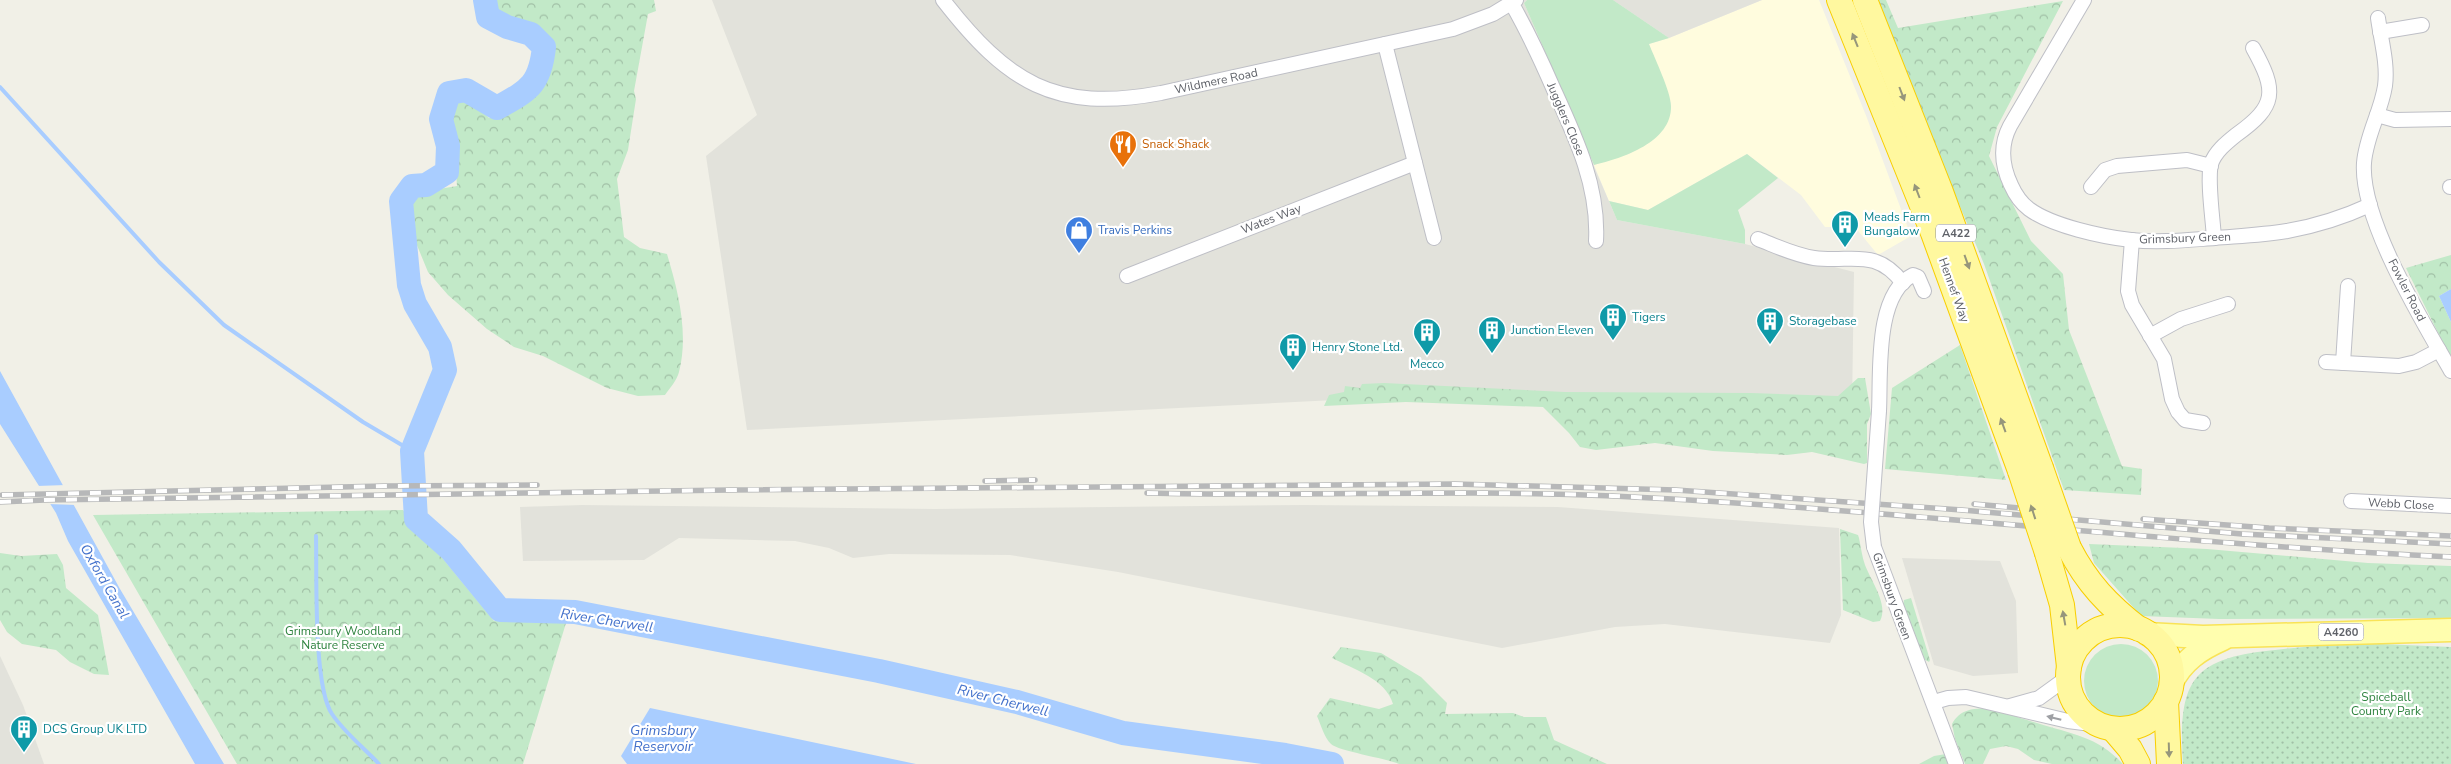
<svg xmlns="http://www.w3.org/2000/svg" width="2451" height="764" font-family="'Nunito Sans',sans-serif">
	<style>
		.commercial { fill: #fffcde }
		.industrial { fill: #e2e2db }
		.grass { fill: #c2e9c8 }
		.forest { fill: url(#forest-crowns) }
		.park { fill: url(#park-dots) }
		.water { fill: #a9cdff }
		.pier { fill: #f1f0e7 }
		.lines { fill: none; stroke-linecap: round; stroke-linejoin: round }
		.stream { stroke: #a9cdff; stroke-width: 4 }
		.river { stroke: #a9cdff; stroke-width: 24 }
		.minor-casing { stroke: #bebfc6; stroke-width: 16 }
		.primary-casing { stroke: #f9e357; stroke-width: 25 }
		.trunk-casing { stroke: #f8ce00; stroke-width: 26 }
		.minor { stroke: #fff; stroke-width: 14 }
		.primary { stroke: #fffeae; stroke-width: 22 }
		.trunk { stroke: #fff89f; stroke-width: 24 }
		.rail-casing { stroke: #b7b8b9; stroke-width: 5.5 }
		.rail { stroke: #fff; stroke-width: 4; stroke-dasharray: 11; stroke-linecap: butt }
		.minor-bridge-casing { stroke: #bebfc6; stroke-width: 16; stroke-linecap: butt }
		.trunk-bridge-casing { stroke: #f8ce00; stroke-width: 26; stroke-linecap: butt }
		.minor-bridge { stroke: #fff; stroke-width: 14 }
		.trunk-bridge { stroke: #fff89f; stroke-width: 24 }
		.oneway { fill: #96967b }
		.oneway2 { fill: #9ea0a4 }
		.labels { text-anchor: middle; stroke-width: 4.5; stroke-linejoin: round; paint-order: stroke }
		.shield { fill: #fff; stroke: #8e9095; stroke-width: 1 }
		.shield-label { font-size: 11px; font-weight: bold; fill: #5e6168 }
		.street-label { font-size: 12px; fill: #5e6168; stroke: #fff }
		.food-label { font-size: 12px; fill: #c56008; stroke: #fff; text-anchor: start }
		.culture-label { font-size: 12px; fill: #0d838f; stroke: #fff; text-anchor: start }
		.shop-label { font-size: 12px; fill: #366cbe; stroke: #fff; text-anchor: start }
		.park-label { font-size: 12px; fill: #308440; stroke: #fff }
		.water-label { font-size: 14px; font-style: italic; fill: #4371cb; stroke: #fff }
	</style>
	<defs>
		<pattern id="forest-crowns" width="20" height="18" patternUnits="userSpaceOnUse" patternTransform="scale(1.25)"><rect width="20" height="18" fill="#c2e9c8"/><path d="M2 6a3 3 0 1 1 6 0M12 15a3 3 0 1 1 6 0" fill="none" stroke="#a1c0a6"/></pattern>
		<pattern id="park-dots" width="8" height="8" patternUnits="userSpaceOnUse" patternTransform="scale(1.25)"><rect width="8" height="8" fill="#c2e9c8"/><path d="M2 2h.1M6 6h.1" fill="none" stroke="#a1c0a6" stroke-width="1.8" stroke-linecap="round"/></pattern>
	</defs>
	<rect width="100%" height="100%" fill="#f1f0e7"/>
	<!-- commercial -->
	<path class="commercial" d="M1762,0H1819L1867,118L1911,236L1878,255L1855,227H1825L1801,195L1747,154L1648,210L1609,201L1594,165L1631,153L1671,104L1649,44L1669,38Z"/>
	<!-- industrial -->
	<g class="industrial">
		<path d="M712,0H1527L1524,3L1617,220L1745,244L1854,272L1852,406L1355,399L747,430L706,156L757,115Z"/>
		<path d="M1613,0H1762L1669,38Z"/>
		<path d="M582,505L935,509L1304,505L1558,507L1839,528L1841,615L1830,643L1665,624L1615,627L1502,648L1118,572L1010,555L889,554L853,558L829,548L795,541L679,538L644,560L523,561L520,507Z"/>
		<path d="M1902,558L2000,561L2016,601L2018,673L1973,676L1934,665Z"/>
		<path d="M0,656L23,705L44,764H0Z"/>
	</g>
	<!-- grass -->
	<g class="grass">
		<path d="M1527,0H1613L1669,38L1649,44C1655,59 1671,92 1671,106C1672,142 1623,158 1594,165L1524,3Z"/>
		<path d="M1747,154L1778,178L1738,210L1745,230V244L1617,220L1609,201L1648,210Z"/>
		<circle cx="2121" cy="681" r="37"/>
	</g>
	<!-- forest -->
	<g class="forest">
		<path d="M489,0H654L656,11L648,14L634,91L636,99L628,150L617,179L624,237L640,248L667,254C678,291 689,333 679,372C677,380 670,388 665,395L638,396L607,388L543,356L514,347L487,329L448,295L428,272L414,238L411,199L433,190L457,186L454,142L447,118L451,108L465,96L474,101L489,118C511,112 565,69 544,42C532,27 511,21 494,14Z"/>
		<path d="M1874,0H1886L1898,28L2063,1L1997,127L1989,156L2031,241L2063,274L2069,330L2122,466L2142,469L2141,495L2064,490L1984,264Z"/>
		<path d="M2451,255V289L2439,296L2451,322V359L2406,268Z"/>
		<path d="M1960,345L2006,480L1885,469L1892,388Z"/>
		<path d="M1858,378H1865L1871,414L1867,424V463L1864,464L1812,452L1787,455L1713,451L1655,443L1596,450L1580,447L1569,433L1543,407L1406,402L1324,406L1329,395L1344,392L1345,386L1360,388L1362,384L1384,383L1565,392L1751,393L1838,396Z"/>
		<path d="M403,510L494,621L566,623L523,764H237L93,515Z"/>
		<path d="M1840,529L1858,535L1859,538C1861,547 1862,557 1865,565C1871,581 1889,605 1880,621L1873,622L1843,610Z"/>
		<path d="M2089,544L2207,549L2368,563L2451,566V618L2219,619L2141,616L2094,563Z"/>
		<path d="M0,553L21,556L57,554L63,565L66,588L98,615L109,675L94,674L70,662L56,650L22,644L7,632L0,620Z"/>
		<path d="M1911,598L1930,660L1929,662L1920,657L1903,605L1904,600Z"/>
		<path d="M1341,647L1381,653L1421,677L1447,703L1445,714L1513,713L1524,717H1546L1554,740L1607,764H1399C1385,758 1338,751 1331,744C1324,737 1321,725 1317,716L1330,698L1379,709L1393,704C1386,679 1353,669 1332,658Z"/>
		<path d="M1985,708C2004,712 2019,718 2037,723C2071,734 2097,736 2123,764H2052L2034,760L2018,749L2006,746L1990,749L1983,764H1965L1955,739L1952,724C1960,710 1970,709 1985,708Z"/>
		<path d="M1946,754L1948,764H1919L1934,756Z"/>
	</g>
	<!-- park -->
	<path class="park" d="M2359,643L2451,647V764H2183C2178,681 2191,658 2275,650C2303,647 2330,644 2359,643Z"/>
	<!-- water -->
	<g class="water">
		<path d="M2451,289V322L2439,296Z"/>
		<path d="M0,371L120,589L224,764H195L68,541L56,513L0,424Z"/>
		<path d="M650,708L916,764H627L621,756Z"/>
	</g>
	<!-- pier -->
	<path class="pier" d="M66,485L77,505L48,504L37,486Z"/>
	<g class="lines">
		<!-- stream -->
		<g class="stream">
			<path d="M0,87L159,262L224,325L363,422L412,451"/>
			<path d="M316,536C317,574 313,686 332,714C344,732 364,748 379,764"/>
		</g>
		<!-- river -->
		<path class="river" d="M485,0L488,17L507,27L531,34L544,47C540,85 529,90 497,108L466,90L449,93L441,119L448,146L447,172L426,185L412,186L401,201L409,285L415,304L440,347L445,370L412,451L416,519L451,550L500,610L575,612L879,671L1017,702L1123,733L1285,755L1332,764"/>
		<!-- minor casing -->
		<g class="minor-casing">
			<g id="minor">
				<path d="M943,0C1007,82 1054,113 1161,93L1453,29L1493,14L1516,0"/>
				<path d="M2084,0L2010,126C2000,145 2002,166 2011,185C2015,194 2021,203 2029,209C2052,226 2103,237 2131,240C2159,243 2187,240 2215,238C2239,236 2263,235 2287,231C2316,226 2344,217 2370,205"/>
				<path d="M1512,4C1528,32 1541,60 1554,90C1576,138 1599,187 1596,241"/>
				<path d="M2378,18C2381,40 2388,64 2385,86C2381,112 2366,136 2364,163C2360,219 2423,322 2451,371"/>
				<path d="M2380,32L2422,25"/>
				<path d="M1385,44L1434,238"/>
				<path d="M2377,115L2395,120L2451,119"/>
				<path d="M2091,187L2105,170L2117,166L2187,160L2211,166"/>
				<path d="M2450,187H2451"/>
				<path d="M2214,238C2213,220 2207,180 2211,164C2215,152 2226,143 2236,135C2277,106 2277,91 2253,48"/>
				<path d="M1758,239C1776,246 1794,255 1814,258C1852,263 1875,247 1903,283"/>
				<path d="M2132,240L2128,291L2132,305L2164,359L2172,399L2178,412L2185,420L2203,423"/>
				<path d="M1127,276L1415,163"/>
				<path d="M2150,336L2181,319L2228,304"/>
				<path d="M2326,362L2399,366L2416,362L2439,350"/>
				<path d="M2343,363L2348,286"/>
				<path d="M1879,411C1881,375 1874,294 1913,275L1918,277L1924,291"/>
				<path d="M2351,501L2451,506"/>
				<path d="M1874,547L1956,764"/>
				<path d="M1934,702L1948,698L1966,697L2068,721L2099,725"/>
				<path d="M2010,706L2039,698L2068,677"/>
			</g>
		</g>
		<!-- primary casing -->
		<g class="primary-casing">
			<g id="primary">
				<path d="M2147,634L2203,637L2451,630"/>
				<path d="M2171,684C2182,661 2200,649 2223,639"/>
			</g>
		</g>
		<!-- trunk casing -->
		<g class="trunk-casing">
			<g id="trunk">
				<path d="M1839,0L1933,233L2020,471"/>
				<path d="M1865,0L1941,192L2041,468"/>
				<path d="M2069,548C2087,583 2108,605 2139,629"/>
				<path d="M2047,553L2062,605L2069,667"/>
				<circle cx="2120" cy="677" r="52"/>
				<path d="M2166,701L2169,764"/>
				<path d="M2113,729L2130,749L2138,764"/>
			</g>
		</g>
		<!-- minor -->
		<use href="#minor" class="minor"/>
		<!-- primary -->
		<use href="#primary" class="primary"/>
		<!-- trunk -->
		<use href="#trunk" class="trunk"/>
		<!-- rail casing -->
		<g class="rail-casing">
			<g id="rail">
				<path d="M985,481L1035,480"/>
				<path d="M1147,493C1302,497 1458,489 1613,496C1893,509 2171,544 2451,557"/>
				<path d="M2,495L384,486L537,485"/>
				<path d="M0,502L45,500L730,490L1455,484L1676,490L1962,510L2242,534L2451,544"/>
				<path d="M1974,504L2064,512"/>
				<path d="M2143,519L2269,528L2451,536"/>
			</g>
		</g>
		<!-- rail -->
		<use href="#rail" class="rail"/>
		<!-- minor-bridge casing -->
		<g class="minor-bridge-casing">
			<path id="minor-bridge" d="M1874,547L1871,522L1879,411"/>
		</g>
		<!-- trunk-bridge casing -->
		<g class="trunk-bridge-casing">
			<g id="trunk-bridge">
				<path d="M2041,468L2069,548"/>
				<path d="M2020,471L2047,553"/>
			</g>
		</g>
		<!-- minor-bridge -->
		<use href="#minor-bridge" class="minor-bridge"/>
		<!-- trunk-bridge -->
		<use href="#trunk-bridge" class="trunk-bridge"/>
	</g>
	<!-- one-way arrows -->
	<defs><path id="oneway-solid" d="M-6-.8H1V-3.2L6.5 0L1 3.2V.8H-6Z" transform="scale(1.25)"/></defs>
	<g class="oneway">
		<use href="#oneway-solid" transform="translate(1855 40) rotate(-112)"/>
		<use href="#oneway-solid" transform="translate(1902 94) rotate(69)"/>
		<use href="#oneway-solid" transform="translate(1917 191) rotate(-111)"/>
		<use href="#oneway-solid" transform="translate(1967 262) rotate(70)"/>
		<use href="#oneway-solid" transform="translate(2003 425) rotate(-110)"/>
		<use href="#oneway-solid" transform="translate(2033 512) rotate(-108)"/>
		<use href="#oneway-solid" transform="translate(2064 618) rotate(-100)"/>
		<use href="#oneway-solid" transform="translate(2169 750) rotate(88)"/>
	</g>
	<use class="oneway2" href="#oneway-solid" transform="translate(2054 718) rotate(-166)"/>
	<!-- icons -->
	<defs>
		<g id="restaurant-pin" transform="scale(1.4375)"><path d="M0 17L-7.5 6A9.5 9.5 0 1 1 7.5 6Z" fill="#e8710a" stroke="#fff"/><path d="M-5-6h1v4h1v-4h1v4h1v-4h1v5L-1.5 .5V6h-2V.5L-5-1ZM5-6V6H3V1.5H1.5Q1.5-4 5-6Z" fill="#fff"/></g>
		<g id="building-pin" transform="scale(1.4375)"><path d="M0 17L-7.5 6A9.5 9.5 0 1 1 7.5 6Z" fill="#0f9aa8" stroke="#fff"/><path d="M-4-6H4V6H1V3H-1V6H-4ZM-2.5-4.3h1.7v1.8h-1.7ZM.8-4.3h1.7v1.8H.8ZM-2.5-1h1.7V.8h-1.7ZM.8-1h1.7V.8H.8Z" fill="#fff"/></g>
		<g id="shop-pin" transform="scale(1.4375)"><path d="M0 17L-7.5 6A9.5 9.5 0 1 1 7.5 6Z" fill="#3f7fe0" stroke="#fff"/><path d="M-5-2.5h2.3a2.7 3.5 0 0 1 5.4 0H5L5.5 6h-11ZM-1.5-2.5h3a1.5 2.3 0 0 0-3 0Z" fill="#fff"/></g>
	</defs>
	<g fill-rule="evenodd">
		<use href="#restaurant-pin" x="1123" y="144"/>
		<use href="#building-pin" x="1845" y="224"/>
		<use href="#shop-pin" x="1079" y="230"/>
		<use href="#building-pin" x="1613" y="317"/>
		<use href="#building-pin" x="1770" y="321"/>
		<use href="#building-pin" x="1492" y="330"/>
		<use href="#building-pin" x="1427" y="332"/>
		<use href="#building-pin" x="1293" y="347"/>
		<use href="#building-pin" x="24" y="729"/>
	</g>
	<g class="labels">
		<!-- shield labels -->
		<g class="shield">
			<rect x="1936" y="224.5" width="40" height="17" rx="4"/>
			<rect x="2318.5" y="623.5" width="45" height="17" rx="4"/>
		</g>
		<g class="shield-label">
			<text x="1956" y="237">A422</text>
			<text x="2341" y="636">A4260</text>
		</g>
		<!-- street labels -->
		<g class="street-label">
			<text transform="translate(1216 81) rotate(-12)" y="4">Wildmere Road</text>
			<text transform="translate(1566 119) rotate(67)" y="4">Jugglers Close</text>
			<text transform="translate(1271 219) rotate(-21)" y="4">Wates Way</text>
			<text transform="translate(2185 238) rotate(-2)" y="4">Grimsbury Green</text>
			<text transform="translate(1954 290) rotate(70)" y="4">Hennef Way</text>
			<text transform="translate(2407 290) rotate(63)" y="4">Fowler Road</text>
			<text transform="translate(2401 504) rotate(3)" y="4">Webb Close</text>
			<text transform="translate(1892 596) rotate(70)" y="4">Grimsbury Green</text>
		</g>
		<!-- food labels -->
		<g class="food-label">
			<text x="1142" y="148">Snack Shack</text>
		</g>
		<!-- culture labels -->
		<g class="culture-label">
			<text x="1864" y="221">Meads Farm<tspan x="1864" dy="14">Bungalow</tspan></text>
			<text x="1632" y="321">Tigers</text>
			<text x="1789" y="325">Storagebase</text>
			<text x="1511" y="334">Junction Eleven</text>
			<text x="1312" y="351">Henry Stone Ltd.</text>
			<text x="1427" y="368" text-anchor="middle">Mecco</text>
			<text x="43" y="733">DCS Group UK LTD</text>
		</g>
		<!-- shop labels -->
		<g class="shop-label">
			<text x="1098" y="234">Travis Perkins</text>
		</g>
		<!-- park labels -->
		<g class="park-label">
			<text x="343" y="635">Grimsbury Woodland<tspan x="343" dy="14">Nature Reserve</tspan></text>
			<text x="2386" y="701">Spiceball<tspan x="2386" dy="14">Country Park</tspan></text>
		</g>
		<!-- water labels -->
		<g class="water-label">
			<text transform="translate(105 581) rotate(60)" y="5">Oxford Canal</text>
			<text transform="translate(607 620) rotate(9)" y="5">River Cherwell</text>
			<text transform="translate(1003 700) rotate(14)" y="5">River Cherwell</text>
			<text x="663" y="735">Grimsbury<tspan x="663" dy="16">Reservoir</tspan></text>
		</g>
	</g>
</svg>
